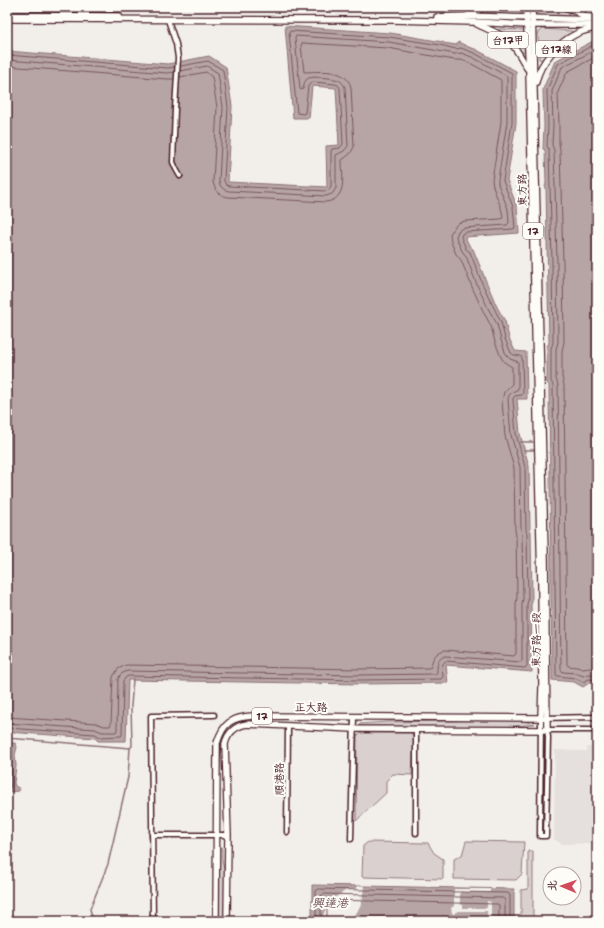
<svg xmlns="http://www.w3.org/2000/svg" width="604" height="928" font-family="'Shantell Sans','LXGW WenKai TC',sans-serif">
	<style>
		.built { fill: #e5dfdd }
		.green { fill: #d9d0cf; stroke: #92787d }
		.water { fill: #b7a5a6; stroke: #8b6f75 }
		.pier { fill: #f2efeb }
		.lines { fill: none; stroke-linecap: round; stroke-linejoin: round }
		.shore { stroke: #76555c; stroke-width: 1 }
		.stream { stroke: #8b6f75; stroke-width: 1.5 }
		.minor-casing { stroke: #4a1f2b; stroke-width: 7 }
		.major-casing { stroke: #4a1f2b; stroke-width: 8 }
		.minor { stroke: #fdfcf7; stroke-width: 4 }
		.major { stroke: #fdfcf7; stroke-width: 5.5 }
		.labels { text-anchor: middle; stroke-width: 4; stroke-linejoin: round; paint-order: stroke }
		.shield { fill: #fdfcf7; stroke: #806168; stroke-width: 1 }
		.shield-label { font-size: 10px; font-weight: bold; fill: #4a1f2b }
		.street-label { font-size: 11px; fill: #4a1f2b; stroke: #fdfcf7 }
		.water-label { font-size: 12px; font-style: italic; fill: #704e56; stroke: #fdfcf7 }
	</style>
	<rect width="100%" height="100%" fill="#f2efeb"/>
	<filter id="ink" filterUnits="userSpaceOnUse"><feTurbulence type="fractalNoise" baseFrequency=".025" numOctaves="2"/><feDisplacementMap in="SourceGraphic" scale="8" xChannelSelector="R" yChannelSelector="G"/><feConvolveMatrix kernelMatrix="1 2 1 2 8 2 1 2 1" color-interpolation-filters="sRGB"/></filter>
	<g filter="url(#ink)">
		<!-- built -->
		<path class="built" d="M587,747H597V843L562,844L558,842L554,839L555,750L587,751Z"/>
		<!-- green -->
		<g class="green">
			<path d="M494,7H521V16L485,15L487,12Z"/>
			<path d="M537,7H558L569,14L568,17H538Z"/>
			<path d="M499,29L524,30L525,51L522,53L511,40L497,31Z"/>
			<path d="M543,29L572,31L573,33L542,60L539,59L538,34L540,31Z"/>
			<path d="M511,720L523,721L535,724L508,727L359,726V724L387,722Z"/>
			<path d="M362,733H411L414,737L412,775L393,774L386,781V793L356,821L357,736L359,734Z"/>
			<path d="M466,841L524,842L522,874L516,880L454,879V859L462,855Z"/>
			<path d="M368,842L428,843L434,853L443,859V879L362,877L363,846Z"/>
			<path d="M220,847H222V860L225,874L224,921H218V865Z"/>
			<path d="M528,851H533V921H521V890L528,889Z"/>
		</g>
		<!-- water -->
		<g class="water">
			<path d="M404,7H473C459,16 421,10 404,8Z"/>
			<path d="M285,26L390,33L443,42V43L457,45L458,42L471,48L475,49L516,71V123L507,180L517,207L519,233L465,237L470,247L473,249L486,281L497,307L505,321L509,338L515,351L526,352L527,399H517L520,434L529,466L530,531H531L532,603L531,604L532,672L446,665L448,683L359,684L128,680L126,741H98L95,738L7,732V51L168,64L209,56L226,67L232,106L228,182L327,187L326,146L339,145L336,88L312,86L309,118H293Z"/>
			<path d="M597,39V684L589,683L583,687L574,682L552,680L549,385L547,383V346L549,343L546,187H545L546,183L545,150L543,149L544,126L543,89L555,61Z"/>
			<path d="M7,743H15L17,747L15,755L16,766L14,783L15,786L20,789L19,791L7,792Z"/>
			<path d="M312,885L514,889V921H312Z"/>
		</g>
		<!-- pier -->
		<g class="pier">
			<path d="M357,886H364L362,902L357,912L351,919L349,921H321L326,908L331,900L345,891L354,889H357Z"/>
			<path d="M454,889H490V892H460V904L463,905V908H487V901L491,902V921H488L487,911H458L454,914L452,913L451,908L454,906Z"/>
		</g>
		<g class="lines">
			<!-- shore -->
			<g class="shore">
				<path d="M597,43L558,64L555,71L547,90L548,126L547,146L549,150L552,262L553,343L551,348V381L553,385L556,675L558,676L575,678L583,682L589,679L597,680"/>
				<path d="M597,49L562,67L552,91L553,126L552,145L554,150L557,262L558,342L556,349V379L558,385L561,670L563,672L576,673L583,676L588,674L597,675"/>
				<path d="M7,55L168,68L174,67"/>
				<path d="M597,56L567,72L558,92L559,126V143L560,150L563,262L564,342L562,351V377L564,385L567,664L568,666L577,667L583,669L589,668L597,669"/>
				<path d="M7,60L167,73L174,72"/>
				<path d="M7,66L167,79H174"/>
				<path d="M7,717L96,723L104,726H110L111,724L113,677L118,669L126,665L359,669L429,668L431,667C432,658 436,652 445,650L514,656L516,654V604L517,597L516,536L515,530L514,468L505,436L502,401L504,392L512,384V367L504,362L501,357L495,342L491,326L484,313L472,287L461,260L456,254L451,242L450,234L453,229L458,223L465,221L501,219L503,218C502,204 493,193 492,180L501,122V80L470,63L461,60H454L388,48L302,43L301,45L304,72C319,72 346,67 351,87L354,147L350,154L342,160C342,176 348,199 326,202L228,197C219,195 215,191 213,182L217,107L212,77L206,72L180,77"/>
				<path d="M7,723L95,729L102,732H116L117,730L118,679L121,674L127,671L359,675L436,674L437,672C437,665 437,659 445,656L520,662L522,661V604L523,599L522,534L521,530L520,467L511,435L508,400C508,393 513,392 518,389V362L516,361L510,359L506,355L501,340L497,324L489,310L477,285L466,256L462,251L456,237L458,231L463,228L507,225L509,223L508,209L498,184V180L507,122V76L472,57L461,53L455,54L389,42L296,36L295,38L300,89L301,90L303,89C304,85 304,80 309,78C313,76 334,78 338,80C342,81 343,84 345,87L348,146L344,151L336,155V188L332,194L326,196L229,191C223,190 220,187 219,181L223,107L218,73L207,66L180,71"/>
				<path d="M7,728L95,734L100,737L121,736L122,735L123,681L125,678L128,676L359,680L441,679L443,677C443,671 440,664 446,661L525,668L527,666V604L528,600L527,533L526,530L525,467L516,434L513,400V398L515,396L522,395L523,393L522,358L521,356L514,355L511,353L505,339L501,322L494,308L482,283L470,252L466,249L461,237L462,234L465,232L513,229L515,228L513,207L503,181L512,123V73L474,53L461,48L456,49L440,45L389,37L290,31L289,33L297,113L303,114L305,113L308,86L311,83L313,82L335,84L338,85L340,88L343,144L340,148L332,149L331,151V186L329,190L326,191L229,186L226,185L224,181L228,107L223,70L208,61L181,66"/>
				<path d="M7,747H11L12,749L11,755V786L10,788H7"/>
				<path d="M316,921V891L318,889L508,893L510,895V921"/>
				<path d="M321,921V896L323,894L503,898L505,900V921"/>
				<path d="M327,921V902L329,900L497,904L499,905V921"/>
			</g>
			<!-- stream -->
			<g class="stream">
				<path d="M521,442H533"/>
				<path d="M524,450H534"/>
				<path d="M7,738L130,748"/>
				<path d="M93,921L90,909L108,864L128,777L130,748L132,746L131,706L133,679"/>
			</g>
			<!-- minor casing -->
			<g class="minor-casing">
				<g id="minor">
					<path d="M168,20L176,44L178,58L175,109L173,162L176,169L180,176"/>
					<path d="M597,717L541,718L540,836H546L548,737L547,730H597"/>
					<path d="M287,832L288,726"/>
					<path d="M416,833V729"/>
					<path d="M152,835H228"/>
					<path d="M351,839L354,717"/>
					<path d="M153,921L151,716L214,715"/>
				</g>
			</g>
			<!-- major casing -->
			<g class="major-casing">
				<g id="major">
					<path d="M566,7L587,17H591"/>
					<path d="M7,15L119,16"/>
					<path d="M468,15L485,7"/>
					<path d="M437,17L466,16L597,20"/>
					<path d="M7,19L392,20L473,22L527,25H597"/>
					<path d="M477,24C487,29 499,33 508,40C516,47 522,59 527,68"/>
					<path d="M536,82C540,62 558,43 576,34C582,31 590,29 597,28"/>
					<path d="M216,921L217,743C223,723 232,717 253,716L541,718L542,687L541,584L529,72L526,7"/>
					<path d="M227,921L228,835L225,744C228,732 235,726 247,724L354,729L547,730L545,553L532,7"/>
				</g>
			</g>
			<!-- minor -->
			<use href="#minor" class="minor"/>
			<!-- major -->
			<use href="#major" class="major"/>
		</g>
	</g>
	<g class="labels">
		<!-- shield labels -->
		<g class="shield">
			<rect x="488" y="32" width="40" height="16" rx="3"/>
			<rect x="536" y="41" width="40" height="16" rx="3"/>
			<rect x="523" y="223" width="20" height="16" rx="3"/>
			<rect x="252" y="708" width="20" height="16" rx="3"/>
		</g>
		<g class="shield-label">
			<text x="508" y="44">台17甲</text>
			<text x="556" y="53">台17線</text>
			<text x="533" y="235">17</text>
			<text x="262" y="720">17</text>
		</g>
		<!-- street labels -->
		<g class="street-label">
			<text transform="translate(522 190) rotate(-91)" y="4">東方路</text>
			<text transform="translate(536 640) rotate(-90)" y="4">東方路一段</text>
			<text x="311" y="711">正大路</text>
			<text transform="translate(279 779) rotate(-90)" y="4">順港路</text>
		</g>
		<!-- water labels -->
		<g class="water-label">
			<text x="330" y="907">興達港</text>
		</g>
	</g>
	<!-- margin -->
	<rect width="604" height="928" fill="none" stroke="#fdfcf7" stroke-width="24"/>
	<rect x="12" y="12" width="580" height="904" fill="none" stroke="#4a1f2b" stroke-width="1.5" filter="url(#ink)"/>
	<!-- north arrow -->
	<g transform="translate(562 886) rotate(272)"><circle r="19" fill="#fdfcf7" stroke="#b5a4a5"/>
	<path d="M0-3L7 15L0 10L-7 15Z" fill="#d1495b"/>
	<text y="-6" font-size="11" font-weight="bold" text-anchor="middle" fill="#4a1f2b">北</text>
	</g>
</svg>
